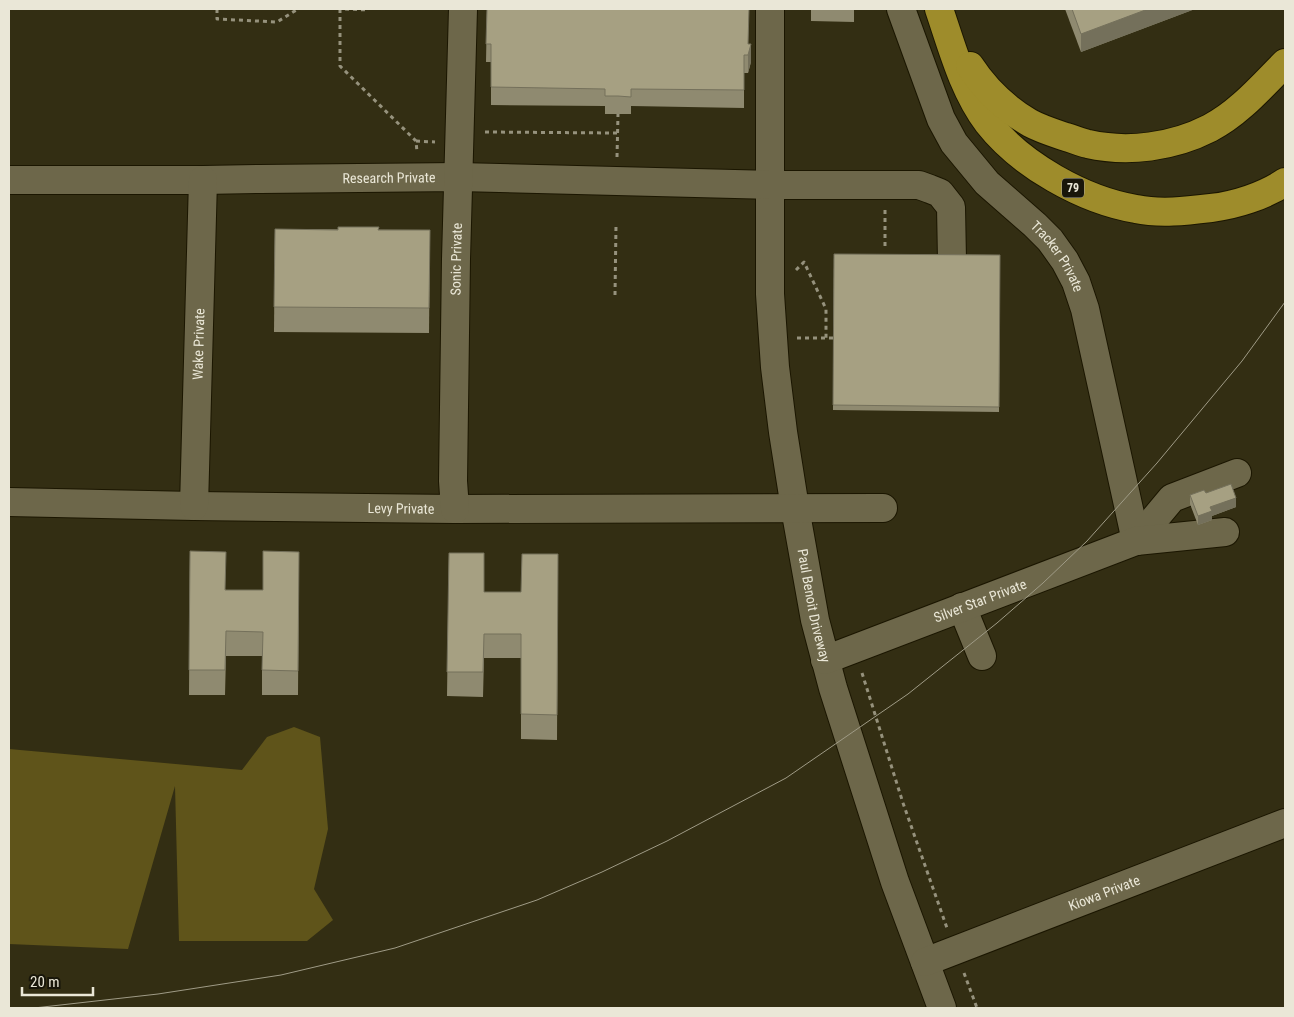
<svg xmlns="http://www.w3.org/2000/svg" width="1294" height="1017" font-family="'Roboto Condensed',sans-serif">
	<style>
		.forest { fill: #5f541a }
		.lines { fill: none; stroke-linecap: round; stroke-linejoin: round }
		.minor-casing { stroke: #1b1600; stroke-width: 30 }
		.highway-casing { stroke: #1b1600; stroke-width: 30 }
		.path { stroke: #96927d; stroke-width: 3; stroke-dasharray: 4 4; stroke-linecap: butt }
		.minor { stroke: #6d674a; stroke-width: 28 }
		.highway { stroke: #9e8c2b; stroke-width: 28 }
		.tram { stroke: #9f9b86; stroke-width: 1 }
		.wall { fill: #8f8a70 }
		.shaded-wall { fill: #74705b }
		.building { fill: #a6a082; stroke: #74705b }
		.labels { text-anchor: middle; stroke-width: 5; stroke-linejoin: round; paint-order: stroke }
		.shield { fill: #18160a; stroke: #aba89a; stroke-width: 1 }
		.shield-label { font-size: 12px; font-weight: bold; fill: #eae7d7 }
		.street-label { font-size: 14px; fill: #eae7d7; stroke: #18160a }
	</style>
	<rect width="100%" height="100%" fill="#332e13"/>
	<!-- forest -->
	<path class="forest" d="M294,727L320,737L328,829L314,889L333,920L307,941H179L175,786L128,949L9,944V749L242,770L267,737Z"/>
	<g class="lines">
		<!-- minor casing -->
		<g class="minor-casing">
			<g id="minor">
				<path id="s1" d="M770,9V294L775,367L783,432L795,508L815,620L833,688L895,882L942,1008"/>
				<path id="s2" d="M901,9L941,119L954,143L987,183L1035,225L1050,240L1065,261L1076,282L1085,309L1136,541"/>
				<path id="s3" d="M9,180H203L260,179L459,177L770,185H919L930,189L940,193L951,207L952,260"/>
				<path id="s4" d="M9,502L194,506L455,509L883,508"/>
				<path id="s5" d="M194,506L203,180"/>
				<path id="s6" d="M455,509L453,481L456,259L463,9"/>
				<path d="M1136,541L1172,498L1237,473"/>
				<path d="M962,607L982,656"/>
				<path id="s7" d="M825,660L1136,541L1225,532"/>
				<path id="s8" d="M925,962L1285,823"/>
			</g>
		</g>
		<!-- highway casing -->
		<g class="highway-casing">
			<g id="highway">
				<path d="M939,9C952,47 963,90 988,123C1021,165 1083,200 1136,209C1160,214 1186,211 1211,208C1236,205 1264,196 1285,182"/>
				<path d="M970,66C985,89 1006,109 1030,123C1041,129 1054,133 1066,137C1073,139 1080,142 1088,144C1128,153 1173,147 1210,128C1239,113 1262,86 1285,63"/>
			</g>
		</g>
		<!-- path -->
		<g class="path">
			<path d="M217,9V19L277,22L298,9"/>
			<path d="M340,9V66L416,141L417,152"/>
			<path d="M345,9L369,10"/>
			<path d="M485,132L617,133"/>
			<path d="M416,141L435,142"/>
			<path d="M617,157L618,114"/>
			<path d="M885,210V247"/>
			<path d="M796,270L804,262L826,309V338"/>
			<path d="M615,295L616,225"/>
			<path d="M797,338H834"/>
			<path d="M862,673L903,803L947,928"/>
			<path d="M964,973L977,1008"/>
		</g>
		<!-- minor -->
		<use href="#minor" class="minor"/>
		<!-- highway -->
		<use href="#highway" class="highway"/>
		<!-- tram -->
		<path class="tram" d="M34,1008L158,994L281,975L395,948L537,900L602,872L667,841L786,778L908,694L997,623L1043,583L1087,541L1157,463L1242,361L1285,302"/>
	</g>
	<!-- wall -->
	<g class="wall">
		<path d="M487,9L749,44L751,62L748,73H744V108L631,106V114H605V106L491,105V62H486Z"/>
		<path d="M811,9H854V22L811,21Z"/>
		<path d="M1065,9H1195L1081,52Z"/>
		<path d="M275,229L430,230L429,333L274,332Z"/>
		<path d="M834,254L1000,255L999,412L833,410Z"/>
		<path d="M1206,493L1236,507L1212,516V520L1198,525L1190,504V495Z"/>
		<path d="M190,551L226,590H263L299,552L298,695H262V656H226L225,695H189Z"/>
		<path d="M449,553L484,592H521L558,554L557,740L521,739V658H484L483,697L447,696Z"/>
	</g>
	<!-- shaded-wall -->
	<g class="shaded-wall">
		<path d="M1148,9H1195L1081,52V34Z"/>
		<path d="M751,44V62L748,73V55Z"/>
		<path d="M1236,498V507L1212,516V520L1198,525V516L1210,507Z"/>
	</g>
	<!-- building -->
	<g class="building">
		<path d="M487,9H749L748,44H751L748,55H744V90L631,89V97L618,96H605V89L491,87V44H486Z"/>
		<path d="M1072,9H1148L1081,34Z"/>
		<path d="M338,227H379L378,230H430L429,308L274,307L275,229L338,230Z"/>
		<path d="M834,254L1000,255L999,407L833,405Z"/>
		<path d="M1231,484L1236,498L1210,507L1212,511L1198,516L1190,495L1204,490L1206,493Z"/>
		<path d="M190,551L226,552L225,590H263V551L299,552L298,671L262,670L263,632L226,631L225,670H189Z"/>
		<path d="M449,553H484V592H521L522,554H558L557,715L521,714V634H484L483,672H447Z"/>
	</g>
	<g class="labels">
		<!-- shield labels -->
		<rect class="shield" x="1062" y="178.5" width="22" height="19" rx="4"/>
		<g class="shield-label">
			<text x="1073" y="192">79</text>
		</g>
		<!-- street labels -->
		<g class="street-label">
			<text dy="5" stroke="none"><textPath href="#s3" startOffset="380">Research Private</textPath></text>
			<text dy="5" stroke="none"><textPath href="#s2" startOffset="299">Tracker Private</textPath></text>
			<text dy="5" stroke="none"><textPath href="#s6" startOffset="250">Sonic Private</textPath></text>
			<text dy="5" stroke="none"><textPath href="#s5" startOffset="162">Wake Private</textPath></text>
			<text dy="5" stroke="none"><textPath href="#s4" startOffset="392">Levy Private</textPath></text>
			<text dy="5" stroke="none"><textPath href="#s7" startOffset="166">Silver Star Private</textPath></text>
			<text dy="5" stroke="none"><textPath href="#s1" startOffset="600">Paul Benoit Driveway</textPath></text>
			<text dy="5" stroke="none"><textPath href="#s8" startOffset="192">Kiowa Private</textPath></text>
		</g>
	</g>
	<!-- border -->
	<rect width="1294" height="1017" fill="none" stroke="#eae7d7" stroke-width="20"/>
	<!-- scale -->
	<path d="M22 987v8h71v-8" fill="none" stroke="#eae7d7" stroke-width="2.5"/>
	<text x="30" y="987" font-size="15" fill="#eae7d7" stroke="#18160a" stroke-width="4" paint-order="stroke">20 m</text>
</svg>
